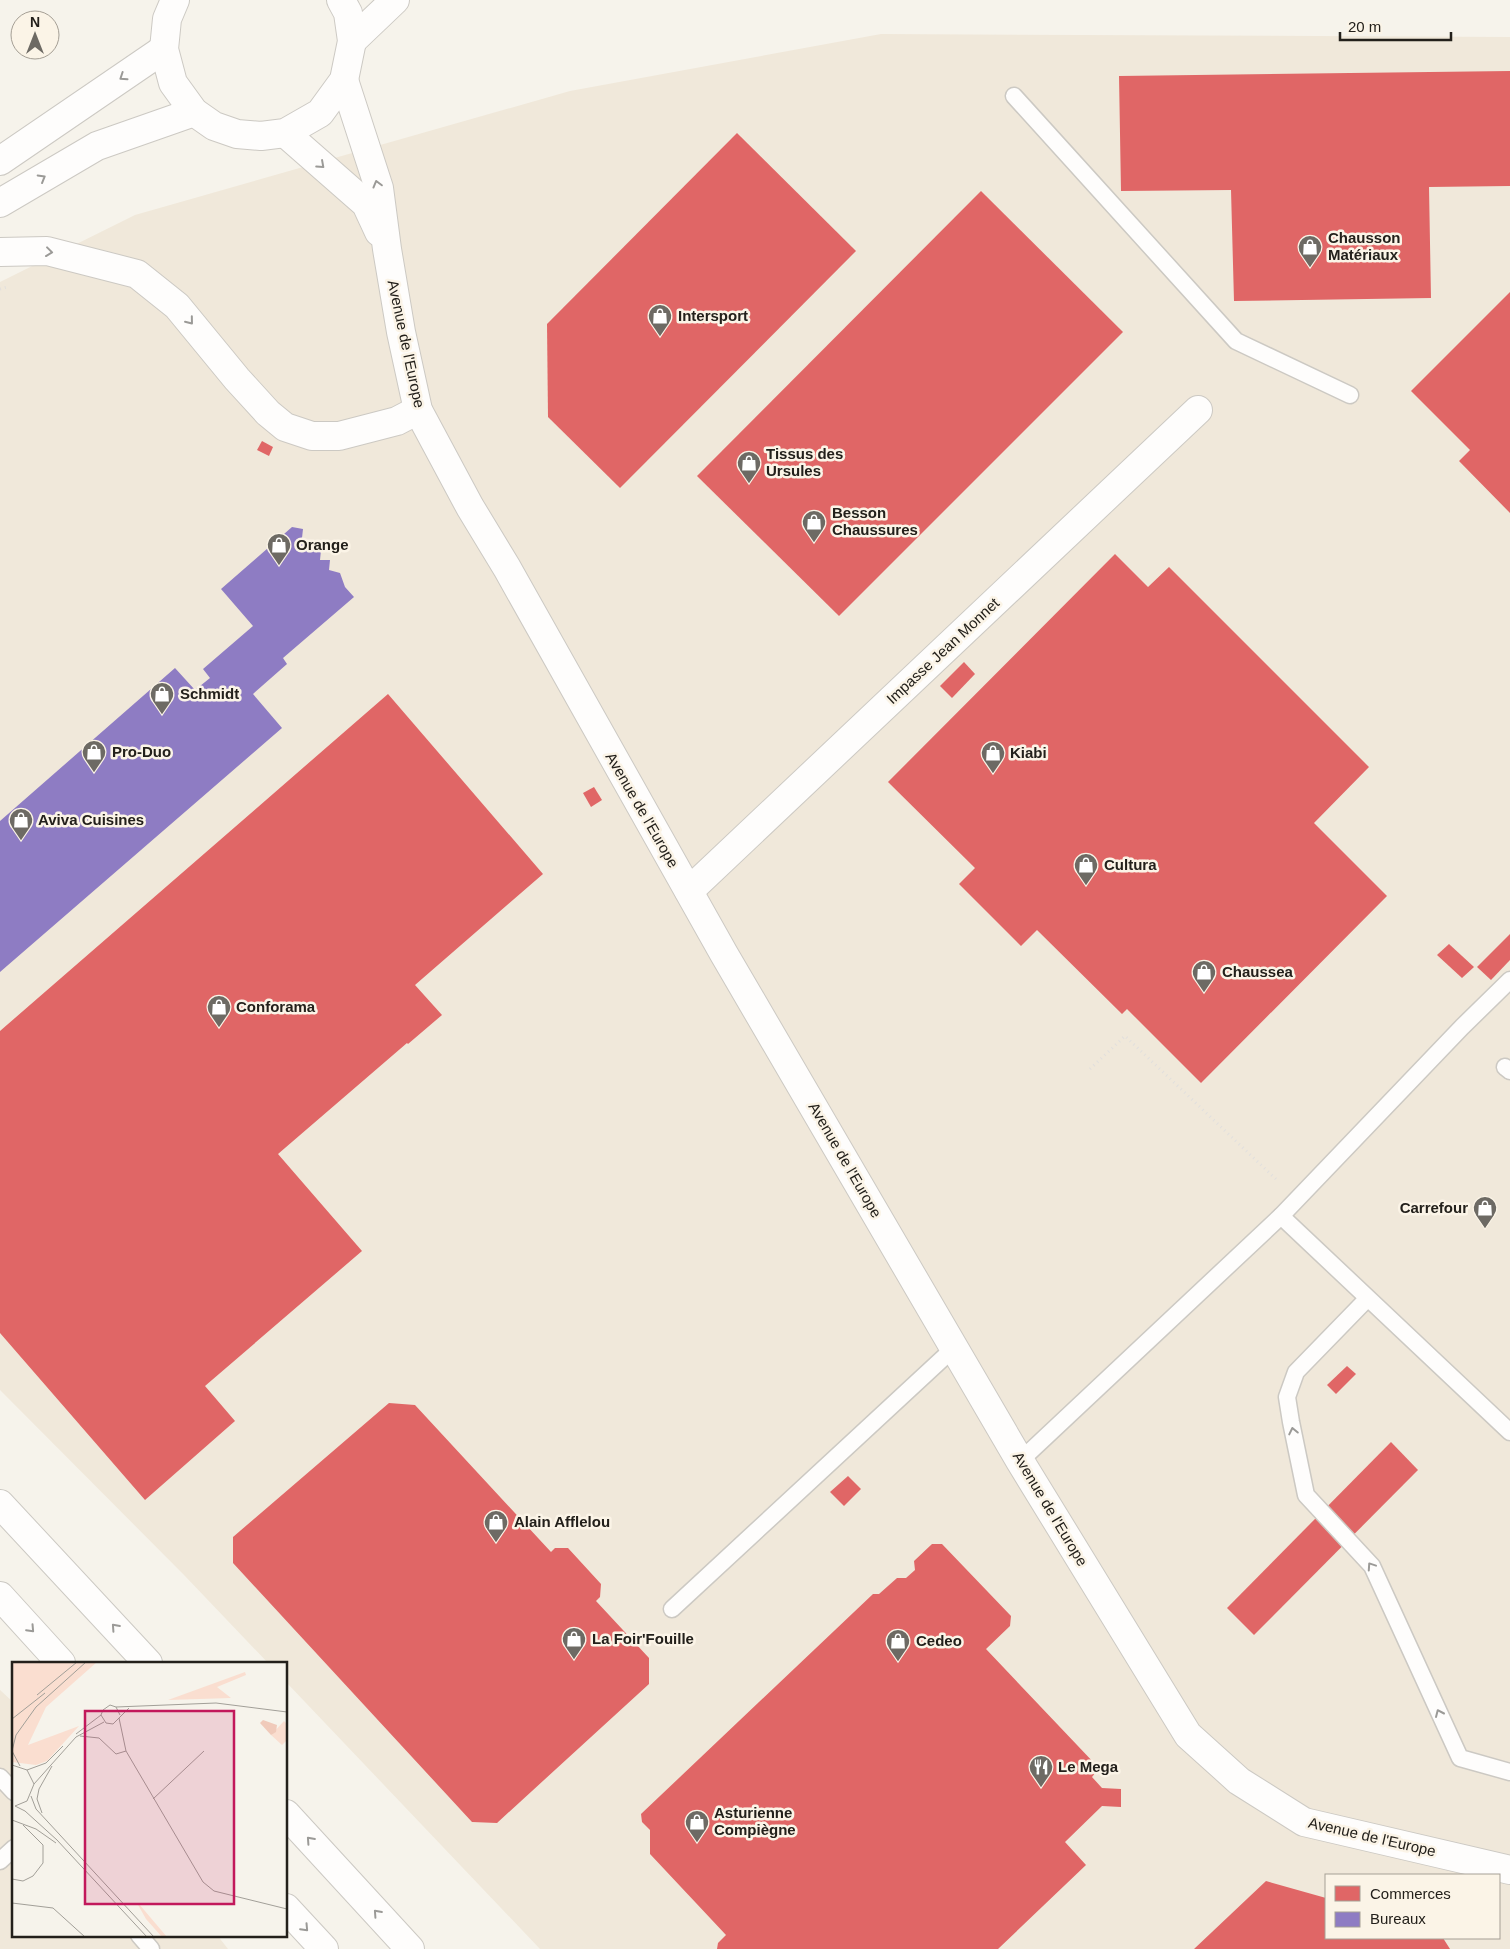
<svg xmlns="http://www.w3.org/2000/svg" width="1510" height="1949" font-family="Helvetica,sans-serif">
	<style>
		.built { fill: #f0e8da; fill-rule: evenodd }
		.shops { fill: #e06666 }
		.offices { fill: #8e7cc3 }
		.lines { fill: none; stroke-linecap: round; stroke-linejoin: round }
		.service-casing { stroke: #ccc9c3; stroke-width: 19 }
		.minor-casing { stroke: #ccc9c3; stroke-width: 30 }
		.tertiary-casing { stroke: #ccc9c3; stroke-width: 30 }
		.secondary-casing { stroke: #ccc9c3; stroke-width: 30 }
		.primary-casing { stroke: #ccc9c3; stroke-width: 30 }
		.path { stroke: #e1dfdd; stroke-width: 3; stroke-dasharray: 1 4; stroke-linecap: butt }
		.service { stroke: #fefdfc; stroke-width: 16 }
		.minor { stroke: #fefdfc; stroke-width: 28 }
		.tertiary { stroke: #fefdfc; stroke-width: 28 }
		.secondary { stroke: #fefdfc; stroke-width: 28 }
		.primary { stroke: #fefdfc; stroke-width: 28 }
		.oneway { stroke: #9b9a97 }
		.labels { text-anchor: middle; stroke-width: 5; stroke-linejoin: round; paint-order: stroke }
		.poi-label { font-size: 15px; font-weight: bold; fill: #23201b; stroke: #fbf4e7; text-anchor: start }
		.street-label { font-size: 15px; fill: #23201b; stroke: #fbf4e7 }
		.inset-road { fill: none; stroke: #a29f98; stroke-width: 1 }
		.view { fill: #c2185b; fill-opacity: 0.15; stroke: #c2185b; stroke-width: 2.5 }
		.inset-edge { fill: none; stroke: #23201b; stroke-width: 2.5 }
	</style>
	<rect width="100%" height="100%" fill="#f6f3eb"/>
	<!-- built -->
	<g class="built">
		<path d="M881,34L1510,37V1949H540L286,1682V1663H268L185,1576L0,1390V282L135,215L570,91ZM1326,1875H1499V1938H1326Z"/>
		<path d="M0,1690L14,1703V1935H217L228,1949H0Z"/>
	</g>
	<!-- shops -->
	<g class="shops">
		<path d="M1510,71V186L1429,187L1431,298L1234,301L1231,190L1121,191L1119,76Z"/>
		<path d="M737,133L856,251L620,488L548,417L547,324Z"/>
		<path d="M981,191L1123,332L839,616L697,476Z"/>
		<path d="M1510,292V513L1459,461L1470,450L1411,391Z"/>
		<path d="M262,441L273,447L269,456L257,450Z"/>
		<path d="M1115,554L1148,587L1169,567L1369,767L1314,823L1387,896L1201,1083L1127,1009L1122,1014L1037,930L1021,946L959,884L975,868L888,782Z"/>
		<path d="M964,662L975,674L952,698L940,686Z"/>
		<path d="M388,694L543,874L415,985L442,1015L408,1044L407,1043L278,1154L362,1251L205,1386L235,1421L145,1500L0,1333V1031Z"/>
		<path d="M594,787L602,800L591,807L583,793Z"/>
		<path d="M1510,934V960L1491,980L1477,967Z"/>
		<path d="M1449,944L1474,967L1462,978L1437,955Z"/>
		<path d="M1347,1366L1356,1374L1336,1394L1327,1385Z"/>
		<path d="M389,1403L415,1405L551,1552L555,1548H568L601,1584L600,1597L596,1601L649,1658V1684L497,1823L472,1822L233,1563V1537Z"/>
		<path d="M1391,1442L1418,1470L1254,1635L1227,1608Z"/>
		<path d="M848,1476L861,1489L844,1506L830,1492Z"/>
		<path d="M932,1544H942L1011,1616L1010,1626L986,1649L1096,1765V1772L1092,1777L1102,1788L1121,1789V1807L1102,1806L1065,1842L1086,1865L998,1949H717L718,1943L726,1935L650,1854V1830L642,1822L641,1814L873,1594H879L897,1578H906L915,1570L914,1561Z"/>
		<path d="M1266,1881L1326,1898V1938H1443L1450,1949H1194Z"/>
	</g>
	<!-- offices -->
	<path class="offices" d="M292,527L303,529L302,538L311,549L321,550L320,560H330L329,570L340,573L345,587L354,597L283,658L287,664L253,694L282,728L0,972V821L175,668L195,690L210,678L203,669L253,626L221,589Z"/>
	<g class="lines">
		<!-- service casing -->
		<g class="service-casing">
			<g id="service">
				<path d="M1014,96L1236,341L1350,395"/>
				<path d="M1505,1067L1510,1071"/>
				<path d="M1281,1216L1462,1027L1510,980"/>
				<path d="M1367,1299L1296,1372L1287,1397L1291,1422L1306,1495L1372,1566L1460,1758L1510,1772"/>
				<path d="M1020,1461L1281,1216L1510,1432"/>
				<path d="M672,1609L955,1347"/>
				<path d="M0,1777L14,1792"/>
				<path d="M0,1861L14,1848"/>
				<path d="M139,1935L151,1949"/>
			</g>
		</g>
		<!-- minor casing -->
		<g class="minor-casing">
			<g id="minor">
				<path d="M0,252L47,251L137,274L177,306L237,379L268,413L285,427L312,436H339L397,421L418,410"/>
				<path d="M689,891L1198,410"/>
			</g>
		</g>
		<!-- tertiary casing -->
		<g class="tertiary-casing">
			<g id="tertiary">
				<path d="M344,80L379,188L387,249L401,332L418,410L470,507L507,568L724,954L1020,1461L1188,1735L1239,1781L1304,1822L1510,1870"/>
				<path d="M285,133L366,204L379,232"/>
			</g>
		</g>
		<!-- secondary casing -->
		<g class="secondary-casing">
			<g id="secondary">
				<path d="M175,0L167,19L164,49L173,83L194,112L214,126L237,134L261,136L285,133L320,113L344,80L352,41L348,13L341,0"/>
				<path d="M352,41L395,0"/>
				<path d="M0,161L164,49"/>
				<path d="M0,203L97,146L194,112"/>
			</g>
		</g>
		<!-- primary casing -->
		<g class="primary-casing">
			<g id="primary">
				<path d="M0,1504L148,1663"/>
				<path d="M0,1596L61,1663"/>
				<path d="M286,1814L410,1949"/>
				<path d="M286,1908L324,1949"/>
			</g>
		</g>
		<!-- path -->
		<g class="path">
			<path d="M0,289L7,287"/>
			<path d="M1090,1069L1125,1036L1278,1181"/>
		</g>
		<!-- service -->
		<use href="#service" class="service"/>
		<!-- minor -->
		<use href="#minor" class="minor"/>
		<!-- tertiary -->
		<use href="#tertiary" class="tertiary"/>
		<!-- secondary -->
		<use href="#secondary" class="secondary"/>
		<!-- primary -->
		<use href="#primary" class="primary"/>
	</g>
	<!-- one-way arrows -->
	<defs><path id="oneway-chevron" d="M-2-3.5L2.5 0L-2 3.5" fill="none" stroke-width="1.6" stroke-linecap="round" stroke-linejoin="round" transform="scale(1.25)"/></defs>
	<g class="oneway">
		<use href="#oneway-chevron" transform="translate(123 77) rotate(146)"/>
		<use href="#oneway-chevron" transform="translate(321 165) rotate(42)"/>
		<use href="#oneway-chevron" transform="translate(42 178) rotate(-30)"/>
		<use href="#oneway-chevron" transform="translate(377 184) rotate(-105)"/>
		<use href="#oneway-chevron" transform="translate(49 252) rotate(7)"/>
		<use href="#oneway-chevron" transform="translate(190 321) rotate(51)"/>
		<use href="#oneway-chevron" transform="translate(1293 1431) rotate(-102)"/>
		<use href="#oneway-chevron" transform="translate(1371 1566) rotate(-124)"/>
		<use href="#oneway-chevron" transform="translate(115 1627) rotate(-132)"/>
		<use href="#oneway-chevron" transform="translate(31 1629) rotate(47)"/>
		<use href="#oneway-chevron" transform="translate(1439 1713) rotate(-114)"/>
		<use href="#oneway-chevron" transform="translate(310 1840) rotate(-132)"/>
		<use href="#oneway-chevron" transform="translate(377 1913) rotate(-132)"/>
		<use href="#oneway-chevron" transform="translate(305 1928) rotate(47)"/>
	</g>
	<!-- icons -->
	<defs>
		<g id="shop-pin" transform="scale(1.25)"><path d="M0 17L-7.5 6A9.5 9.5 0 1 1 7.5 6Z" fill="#6d6a64" stroke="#fbf4e7"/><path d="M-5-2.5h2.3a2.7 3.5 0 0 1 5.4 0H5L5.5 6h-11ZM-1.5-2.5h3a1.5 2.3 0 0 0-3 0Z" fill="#fff"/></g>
		<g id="restaurant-pin" transform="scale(1.25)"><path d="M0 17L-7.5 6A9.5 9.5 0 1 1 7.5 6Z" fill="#6d6a64" stroke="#fbf4e7"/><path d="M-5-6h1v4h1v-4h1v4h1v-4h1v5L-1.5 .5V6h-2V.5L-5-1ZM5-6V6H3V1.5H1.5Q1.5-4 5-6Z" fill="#fff"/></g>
	</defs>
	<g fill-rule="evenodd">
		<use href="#shop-pin" x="1310" y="247"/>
		<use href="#shop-pin" x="660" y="316"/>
		<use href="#shop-pin" x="749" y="463"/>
		<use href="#shop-pin" x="814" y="522"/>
		<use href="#shop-pin" x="279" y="545"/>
		<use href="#shop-pin" x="162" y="694"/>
		<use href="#shop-pin" x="94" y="752"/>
		<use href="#shop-pin" x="993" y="753"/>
		<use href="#shop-pin" x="21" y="820"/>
		<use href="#shop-pin" x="1086" y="865"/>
		<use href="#shop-pin" x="1204" y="972"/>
		<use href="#shop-pin" x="219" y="1007"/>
		<use href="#shop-pin" x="1485" y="1208"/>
		<use href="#shop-pin" x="496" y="1522"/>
		<use href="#shop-pin" x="574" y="1639"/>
		<use href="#shop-pin" x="898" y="1641"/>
		<use href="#restaurant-pin" x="1041" y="1767"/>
		<use href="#shop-pin" x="697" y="1822"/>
	</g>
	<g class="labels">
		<!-- poi labels -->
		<g class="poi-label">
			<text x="1328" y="243">Chausson<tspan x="1328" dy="17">Matériaux</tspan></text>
			<text x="678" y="321">Intersport</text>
			<text x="766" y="459">Tissus des<tspan x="766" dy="17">Ursules</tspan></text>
			<text x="832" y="518">Besson<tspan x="832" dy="17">Chaussures</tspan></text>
			<text x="296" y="550">Orange</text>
			<text x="180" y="699">Schmidt</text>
			<text x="112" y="757">Pro-Duo</text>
			<text x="1010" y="758">Kiabi</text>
			<text x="38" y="825">Aviva Cuisines</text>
			<text x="1104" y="870">Cultura</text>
			<text x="1222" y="977">Chaussea</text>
			<text x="236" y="1012">Conforama</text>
			<text x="1468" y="1213" text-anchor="end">Carrefour</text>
			<text x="514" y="1527">Alain Afflelou</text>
			<text x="592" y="1644">La Foir'Fouille</text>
			<text x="916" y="1646">Cedeo</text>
			<text x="1058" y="1772">Le Mega</text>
			<text x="714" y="1818">Asturienne<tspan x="714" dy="17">Compiègne</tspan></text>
		</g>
		<!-- street labels -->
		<g class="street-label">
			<text transform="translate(406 344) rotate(78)" y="5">Avenue de l'Europe</text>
			<text transform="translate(943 651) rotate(-43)" y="5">Impasse Jean Monnet</text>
			<text transform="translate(642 810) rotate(60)" y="5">Avenue de l'Europe</text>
			<text transform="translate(845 1160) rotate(60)" y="5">Avenue de l'Europe</text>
			<text transform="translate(1050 1509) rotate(59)" y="5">Avenue de l'Europe</text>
			<text transform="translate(1372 1837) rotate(13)" y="5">Avenue de l'Europe</text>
		</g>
	</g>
	<!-- overview -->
	<g transform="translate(12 1662)">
		<rect width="275" height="275" fill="#f6f3eb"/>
		<path d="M0,0H85L34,45L16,83L67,64L35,99L24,103L0,100ZM233,10L234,13L205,25L219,36L156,38ZM272,59L275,62V78L270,83L259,73ZM125,241L127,242L155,275H150L134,257Z" fill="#faded0"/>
		<path d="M251,58L265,63L264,70L259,73L248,61Z" fill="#f0caba"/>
		<path class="inset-road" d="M25,33L65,0M104,45L204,41L275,50M108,53L104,45L98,43L91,48L89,53L94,61L101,62L117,46M107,56L114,89L191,220L202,229L275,247M0,57L33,31M64,72L89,53M68,74L87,76L104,92L114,89M0,103L15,108L22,122L15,139L3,144M8,104L0,89L4,73L24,45L74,0M15,108L34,101L51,84M22,122L64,75L92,60M19,134L24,147L142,275M141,137L192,89M3,144L13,149L45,178L135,275M30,151L25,137L27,127L40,104M0,158L24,167L44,181M0,217L11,219L21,214L31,201V183L11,163M0,241L41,246L73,275M0,249V274"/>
		<path class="view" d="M73,49H222V242H73Z"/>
		<rect width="275" height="275" class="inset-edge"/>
	</g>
	<!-- legend -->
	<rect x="1325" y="1874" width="175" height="65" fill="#fbf4e7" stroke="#a59f95"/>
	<rect x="1335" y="1886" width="25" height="15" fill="#e06666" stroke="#a59f95"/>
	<text x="1370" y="1899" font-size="15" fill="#23201b">Commerces</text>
	<rect x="1335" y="1912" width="25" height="15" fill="#8e7cc3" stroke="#a59f95"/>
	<text x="1370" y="1924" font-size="15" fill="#23201b">Bureaux</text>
	<!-- north arrow -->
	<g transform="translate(35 35)"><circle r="24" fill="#fbf4e7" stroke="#a59f95"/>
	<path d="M0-4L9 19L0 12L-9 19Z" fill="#6d6a64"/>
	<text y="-8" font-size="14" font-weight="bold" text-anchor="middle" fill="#23201b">N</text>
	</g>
	<!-- scale -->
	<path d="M1340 32v8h111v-8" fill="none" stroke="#23201b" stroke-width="2.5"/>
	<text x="1348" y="32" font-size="15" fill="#23201b" stroke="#fbf4e7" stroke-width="4" paint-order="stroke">20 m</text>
</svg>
